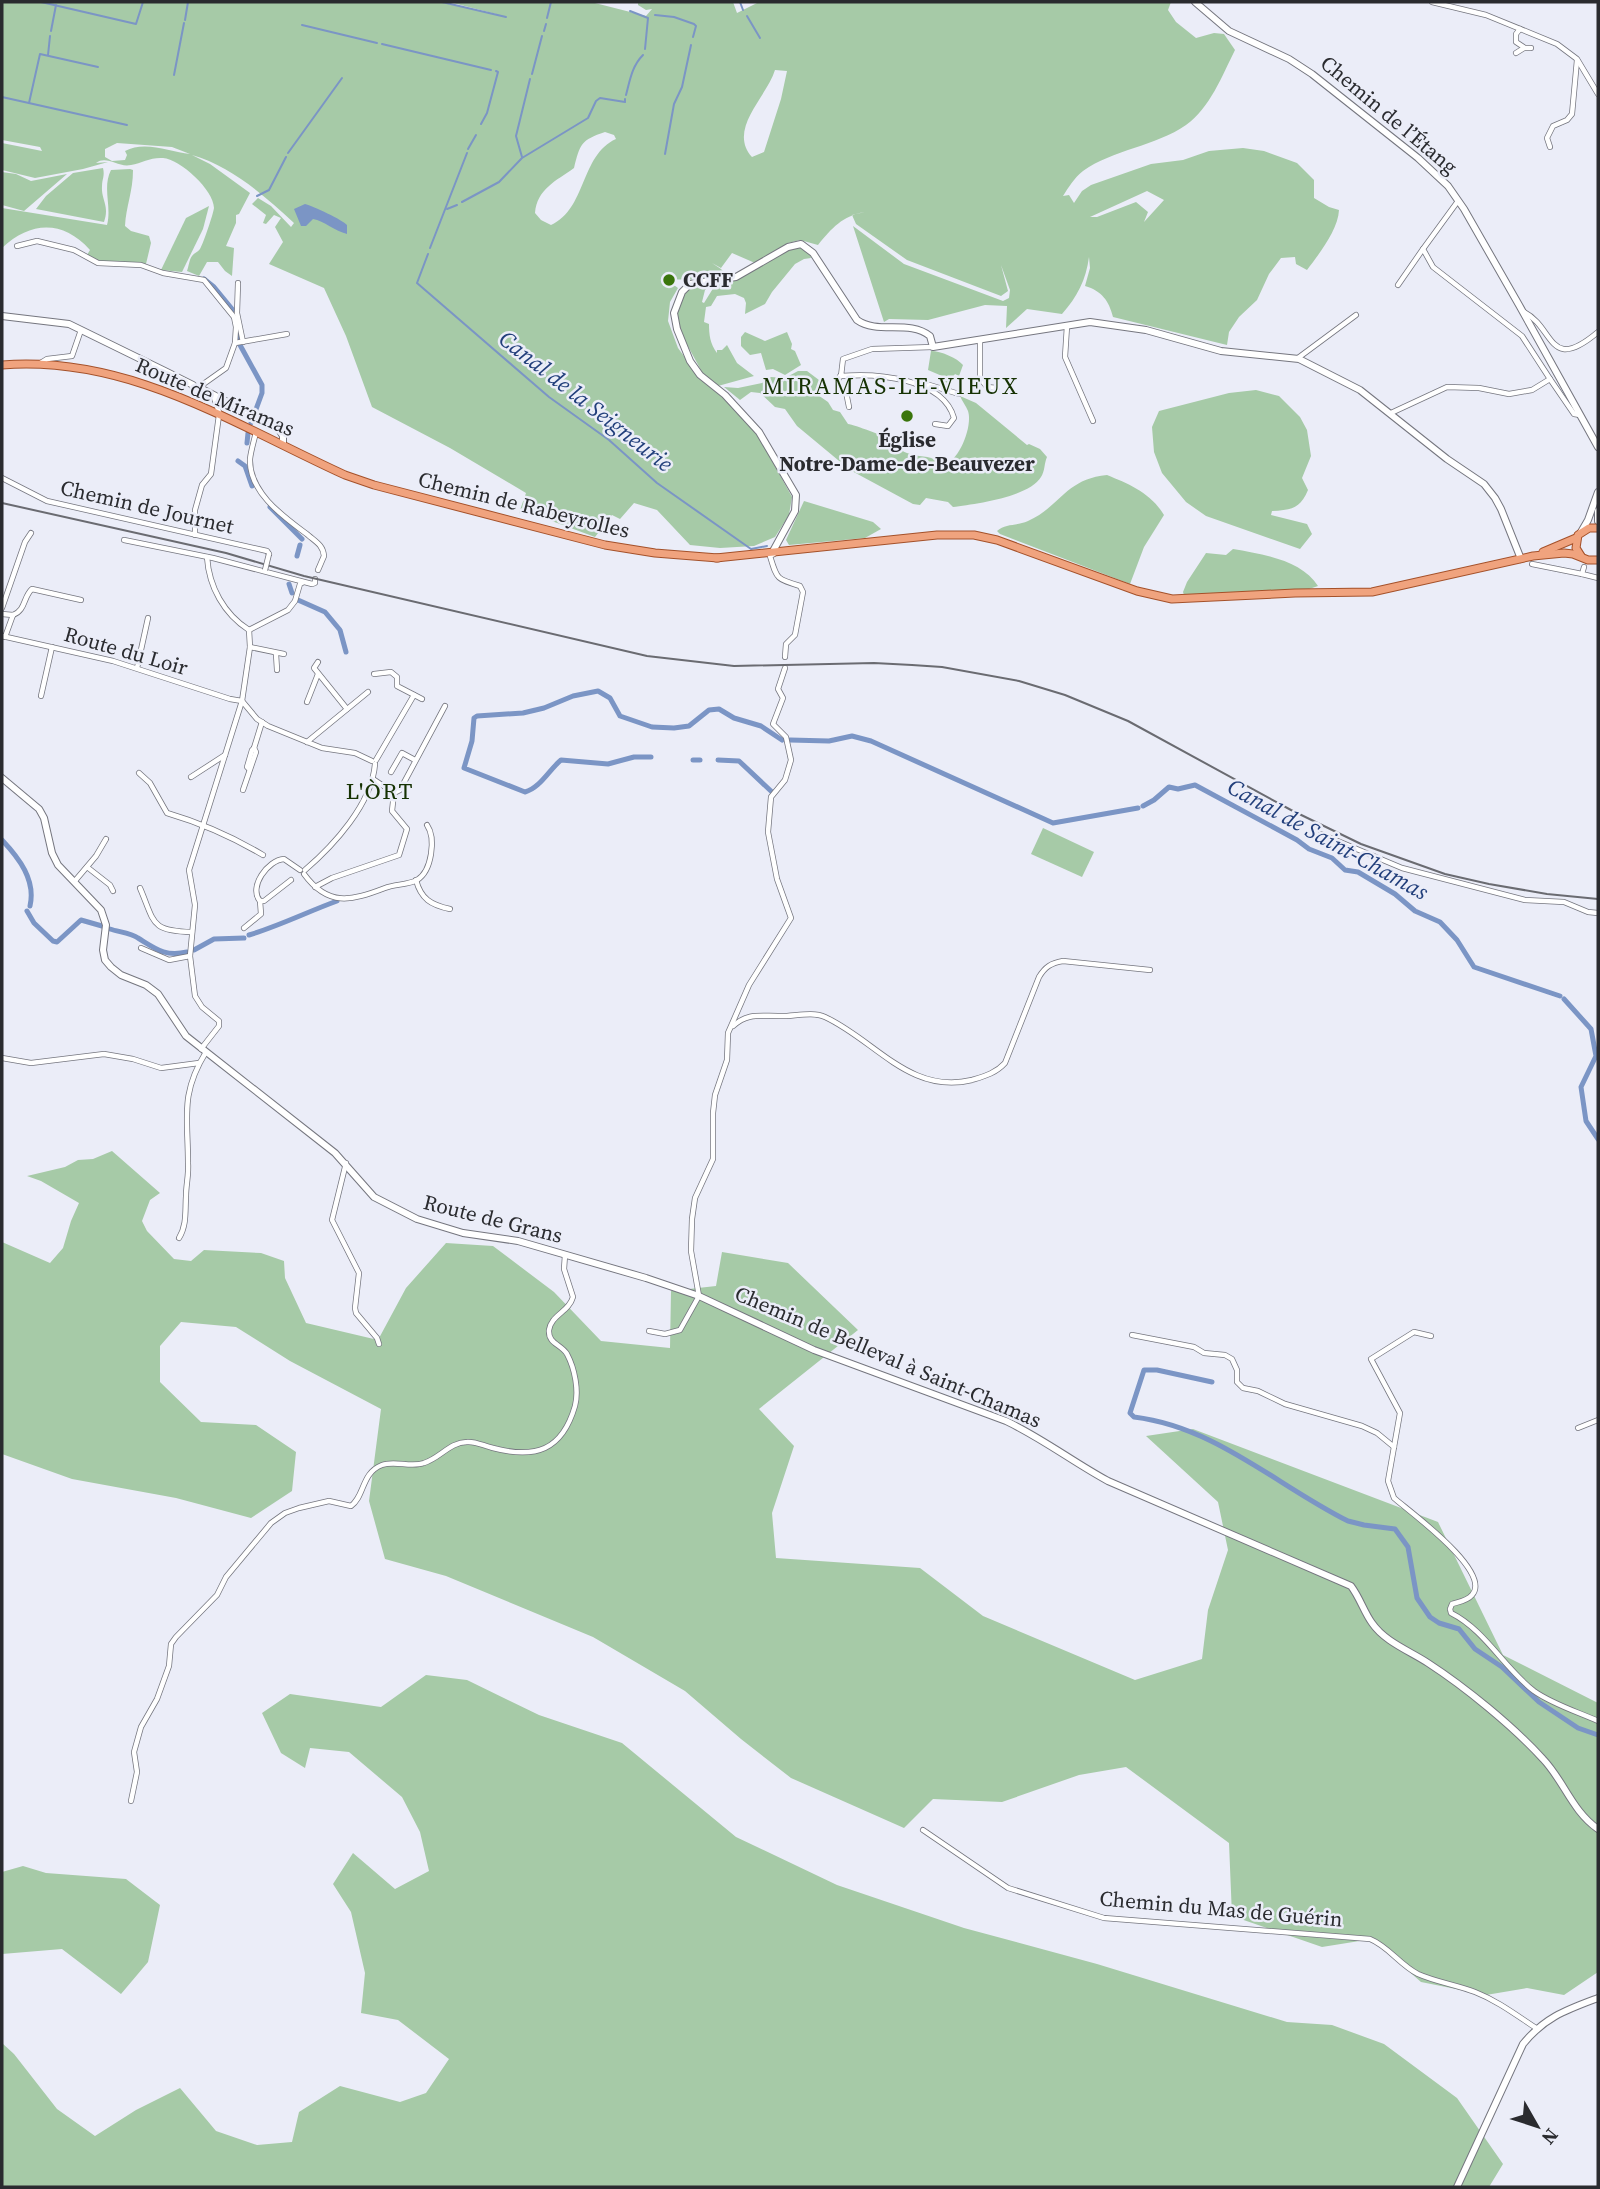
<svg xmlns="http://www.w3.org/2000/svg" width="1600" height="2189" font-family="'Source Serif 4',serif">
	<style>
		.green { fill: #a6caa7; fill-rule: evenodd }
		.water { fill: #7b95c5 }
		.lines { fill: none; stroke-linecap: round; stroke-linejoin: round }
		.stream { stroke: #7b95c5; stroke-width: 2 }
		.canal { stroke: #7b95c5; stroke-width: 5 }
		.street-casing { stroke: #75767f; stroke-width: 6 }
		.secondary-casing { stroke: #75767f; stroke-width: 8 }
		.primary-casing { stroke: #a4512a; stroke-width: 9 }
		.street { stroke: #fff; stroke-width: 4.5 }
		.secondary { stroke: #fff; stroke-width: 6 }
		.primary { stroke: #f0a37e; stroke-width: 7 }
		.rail { stroke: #6a6b71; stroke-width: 2 }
		.street-bridge-casing { stroke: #75767f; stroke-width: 6; stroke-linecap: butt }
		.street-bridge { stroke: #fff; stroke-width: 4.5 }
		.poi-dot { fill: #3a750b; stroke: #ebedf8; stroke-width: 2.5 }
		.labels { text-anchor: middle; stroke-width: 5; stroke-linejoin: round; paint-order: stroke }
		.street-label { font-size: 21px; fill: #2a2b2f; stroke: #ebedf8 }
		.poi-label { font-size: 21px; font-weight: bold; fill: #2a2b2f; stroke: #ebedf8; text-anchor: start }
		.water-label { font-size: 23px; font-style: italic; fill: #223f7b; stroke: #ebedf8 }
		.neighbourhood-label { font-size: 23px; letter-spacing: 2px; fill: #163203; stroke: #ebedf8 }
		.quarter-label { font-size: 24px; letter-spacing: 2px; fill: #163203; stroke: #ebedf8 }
	</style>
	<rect width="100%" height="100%" fill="#ebedf8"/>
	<!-- green -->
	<g class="green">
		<path d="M2,2H439L496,14L449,2H591L646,16L652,9L646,10L638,5V2H733L737,13L759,2H1171L1168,10L1176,22L1196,38L1214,33L1224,34L1235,50C1222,76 1210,108 1186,125C1156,146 1112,150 1083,171C1075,177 1068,188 1063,196L1069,195L1074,203L1082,191L1091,185L1151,164L1183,160L1209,151L1243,148L1264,151L1297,163L1314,180V198L1329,207L1339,210C1338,230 1319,254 1307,270L1296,264L1295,257L1281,258L1269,274L1257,300L1239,317L1229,332L1227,345L1113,317C1109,301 1102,291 1085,286L1090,268L1089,257C1086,280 1077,297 1062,314L1027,309L1006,328L1007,306L985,305L928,320L889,319L884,322L853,226L904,264L1003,301L1009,298L1010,290L1001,265L1008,291L1001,296L907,260L856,224L852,215L865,212C842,216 832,228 818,245L800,240L788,243L755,263L732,253L721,268L712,263L721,269L728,277C715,277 682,281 672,279L671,283L678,288L670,302L668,321L678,348L700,378L726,398L752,424L792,497L789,515L775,537L754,546L720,548L690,545L657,510L634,503L620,519L612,515L595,537L541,517L519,513L526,493L450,448L372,407L346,336L324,288L269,264L283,242L275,227L281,218L274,215L266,224L263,223L266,215L252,204L258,198L271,206L291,227L294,223C265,196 231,166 192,155L210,164L250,193L239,214L236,215V223L226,246L234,248L232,276L225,271L218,262H207L199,276L187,271C189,266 189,260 192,256C194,253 198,252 200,249C203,244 213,215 214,208C214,190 180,159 163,158C151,157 142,163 131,165C118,168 107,155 96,163L108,162L83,169L35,178L2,170V143L42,151L40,147L2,140ZM775,70L787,71L781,99L764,152L752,157C727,129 767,97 775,70ZM605,132L614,135L616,139C580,155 587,209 551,225L541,220L535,213C537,189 556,181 574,168C580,144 581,140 605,132ZM117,143L172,147L190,154C170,152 145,140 125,151L127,155L125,160L112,161L105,157V149ZM1147,191L1164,200L1144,222L1148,212L1136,202L1097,217H1090Z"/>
		<path d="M103,168C105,176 102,179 102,186C101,200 110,206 104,222L36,209L46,196L73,173Z"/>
		<path d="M130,169L133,170C133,192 126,206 125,226L131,231L149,236L151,243L146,264C127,261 103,266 87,255L90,250C63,220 31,221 2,248V208L107,225C112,206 102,188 111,170Z"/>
		<path d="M2,172L16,174L31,181L67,174L24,211L2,205Z"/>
		<path d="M209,206L203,229L182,272L161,270L186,218Z"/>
		<path d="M800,246L810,253L811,258L804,259L795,264L772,292L765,304L745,314L746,303L744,298L735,294L717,296L711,306L706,307L704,322L709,324C709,334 710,344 717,353V350H722L727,345L737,363L754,376L718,386L702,372L678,328L675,313L689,287L713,282L705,290L702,302L704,303L717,282H727L792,247Z"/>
		<path d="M745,332L765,341L787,332L792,344L791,349L795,351L801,365L785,375L773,369L766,370L761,353L750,355L741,346V337Z"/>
		<path d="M931,351C941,351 957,358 963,365L959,376L955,374L945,387L939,385L942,376L928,370Z"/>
		<path d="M798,371H807L819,380L820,382L815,393L828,402L833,410L840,412L848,424C855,425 884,436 890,439C896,444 900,451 907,453C923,459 928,453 943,465C959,462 973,426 968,411C966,406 962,401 960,396L976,403L1027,445L1029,444L1040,449L1047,457C1044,464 1045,471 1041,477C1029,497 975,504 953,507L948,502L926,498L920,505L913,504L850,470L797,426L785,409L775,407L760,393L751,392L740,400L724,387L738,388L762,383L771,377L785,378Z"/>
		<path d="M1256,390L1279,396L1300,417L1307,430L1311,456L1302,478L1308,490C1300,509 1291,510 1272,511L1271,515L1307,524L1312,534L1300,549L1206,516L1186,502L1162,473L1154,452L1152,427L1159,411L1229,393Z"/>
		<path d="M1107,475C1129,484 1151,493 1164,515L1144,547L1130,584L1000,534L997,531C1006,523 1017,526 1028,521C1060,507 1065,479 1107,475Z"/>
		<path d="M804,501L873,522L881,529L865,538L789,545L786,540Z"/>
		<path d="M1233,549C1262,554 1302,560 1318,586L1309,589L1184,595L1183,592L1187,582L1206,553L1226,555Z"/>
		<path d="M1043,828L1094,852L1082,877L1031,854Z"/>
		<path d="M112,1151L160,1193L150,1200L142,1221L147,1231L174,1259L191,1261L204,1250L261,1253L284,1261L285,1278L306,1323L378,1340L406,1288L446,1243L493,1246L554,1292L601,1341L670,1348L671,1291L716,1286L722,1252L788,1263L858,1330L759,1409L794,1446L772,1513L776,1558L920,1568L983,1616L1135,1680L1202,1659L1208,1610L1228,1550L1218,1502L1146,1436L1193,1429L1438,1522L1503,1655L1598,1703V1972L1564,1995L1527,1988L1486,1995L1421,1982L1372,1939L1322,1947L1232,1916L1229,1843L1126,1767L1079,1775L1002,1802L933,1799L904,1828L791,1778L741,1739L685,1691L593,1637L446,1576L385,1559L369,1501L381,1409L290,1361L236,1327L181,1322L160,1346V1382L201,1422L256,1425L296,1452L292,1491L251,1518L176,1498L72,1479L2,1454V1242L50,1263L63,1248L71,1221L79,1203L41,1181L27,1176L65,1167L78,1160L93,1159Z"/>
		<path d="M426,1675L467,1680L539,1715L622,1743L736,1837L837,1885L964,1928L1097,1964L1287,2022L1332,2025L1384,2044L1457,2098L1503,2164L1489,2187H2V2043L14,2054L57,2109L95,2136L136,2110L180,2088L216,2131L257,2145L292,2142L299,2112L340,2086L400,2102L426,2093L449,2059L398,2020L361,2013L365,1973L351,1912L333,1884L353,1853L395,1889L429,1871L420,1832L402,1797L349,1752L310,1748L305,1768L281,1753L262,1713L290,1694L381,1707Z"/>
		<path d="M23,1866L46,1873L126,1879L160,1905L148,1962L121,1994L62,1949L2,1954V1872Z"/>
	</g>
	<!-- water -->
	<path class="water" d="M305,204C313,206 343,220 347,225V234C335,231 324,221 313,219L306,226H301L294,209Z"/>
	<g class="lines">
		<!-- stream -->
		<g class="stream">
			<path d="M41,2L136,24L143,2"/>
			<path d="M442,2L506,17"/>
			<path d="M740,2L743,10"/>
			<path d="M630,11L648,18L645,49"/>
			<path d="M655,15L674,17L694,24L696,26L693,37"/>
			<path d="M747,16L760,38"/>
			<path d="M547,18L551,2"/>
			<path d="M185,20L188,2"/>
			<path d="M302,25L377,43"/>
			<path d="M51,31L56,5"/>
			<path d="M544,31L546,24"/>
			<path d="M382,44L491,70"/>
			<path d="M48,55L50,36"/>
			<path d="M532,74L542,36"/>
			<path d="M174,75L184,23"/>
			<path d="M626,95C630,80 632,66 643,55"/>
			<path d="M2,97L127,125"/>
			<path d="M29,103L40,54L98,67"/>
			<path d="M481,124L487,113L498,72L496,71"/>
			<path d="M468,149L476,135"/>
			<path d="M288,153L342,78"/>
			<path d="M665,154L674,104L682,87L691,45"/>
			<path d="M522,157L516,136L530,79"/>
			<path d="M257,196L269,190L286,157"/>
			<path d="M462,202L499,182L522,158L588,118L596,101L600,98L625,102V99"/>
			<path d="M447,209L457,205"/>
			<path d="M430,248L467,153"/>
			<path d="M428,254L417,283L549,397L609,440L657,483L751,549L767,546"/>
		</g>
		<!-- canal -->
		<g class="canal">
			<path d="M204,279L214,287L237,315V319"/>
			<path d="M238,329L240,345L262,385V393L251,423"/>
			<path d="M247,443L248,433"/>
			<path d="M238,461L245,466L252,486"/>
			<path d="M270,507L302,539"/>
			<path d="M297,556L300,545"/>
			<path d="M289,584L292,593"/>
			<path d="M298,600L325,612L340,630L346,652"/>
			<path d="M790,740L829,741L852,736L871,741L1053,823L1138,808"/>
			<path d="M651,757H634L608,764L561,760C549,770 540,788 525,792L464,768L472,741L474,718L477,716L523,713L544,708L573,696L598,691L610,698L620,716L652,727L674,728L689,726L709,710L719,709L734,718L761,726L782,740"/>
			<path d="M693,760H700"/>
			<path d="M718,760L739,761L772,792"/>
			<path d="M1143,806L1154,800L1169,787L1178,789L1195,785L1297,840L1309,849L1332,858L1345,870L1358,872L1395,894L1415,911L1440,922L1457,940L1474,967L1560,996"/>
			<path d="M2,840C19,858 36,880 30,906"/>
			<path d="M27,911L34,923L53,941L57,942L81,920L102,926"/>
			<path d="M110,929C119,932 131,933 138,938C156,949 165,957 187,952"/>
			<path d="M249,935C279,926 307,912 337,901"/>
			<path d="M194,950L214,939L244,938"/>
			<path d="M1564,999L1591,1029L1596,1056L1581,1087L1586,1121L1598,1139"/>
			<path d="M1212,1382L1157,1370H1144L1130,1413L1134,1417C1216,1427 1276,1485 1348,1521L1364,1525L1395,1529L1408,1547L1417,1598L1430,1617L1439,1623L1459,1629L1475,1649L1502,1667L1539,1702L1578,1728L1598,1735"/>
		</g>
		<!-- street casing -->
		<g class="street-casing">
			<g id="street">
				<path d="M1432,2L1486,15L1557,44L1577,59L1598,94"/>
				<path d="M1520,29L1516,34V42L1525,48H1531"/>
				<path d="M1516,53L1524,48"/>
				<path d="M1550,147L1547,138L1553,126L1567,120L1572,114L1577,60"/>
				<path d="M1458,201L1423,249L1433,267L1522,336L1550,379"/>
				<path d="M17,246L37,241L74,250L98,263L141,265L163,273L204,280L234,317L236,327L235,343L226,368L202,385"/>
				<path d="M238,283L237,313L243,342"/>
				<path d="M1398,285L1423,249"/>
				<path d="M1524,312C1555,328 1548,374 1598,332"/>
				<path d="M1067,326L1065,357L1093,421"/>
				<path d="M980,341V378L987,387L997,388"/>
				<path d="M235,343L287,334"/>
				<path d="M933,347L872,349L843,359L841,376C876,373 943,378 954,418L948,426L935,424"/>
				<path d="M1298,358L1356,315"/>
				<path d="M39,364L47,359L72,356L81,330"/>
				<path d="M840,376L838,381L842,392H848"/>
				<path d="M916,384L923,383L959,394"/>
				<path d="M846,392L849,407"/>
				<path d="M213,395L220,415"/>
				<path d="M1391,413L1447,387L1479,388L1509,394L1532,390L1550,379L1574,414L1580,415"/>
				<path d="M256,432C254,441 251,450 250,459C249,493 284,517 308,535C316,542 323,545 324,556L318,570"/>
				<path d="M2,478L47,501L267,551L269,554"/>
				<path d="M195,535V510L202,485L211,474L219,415"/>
				<path d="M124,540L213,558L312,584L315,583V579"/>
				<path d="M774,554L770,556C777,579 776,579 800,586L803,592L795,635L786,644L785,657"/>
				<path d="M207,557C209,587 224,614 249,630"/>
				<path d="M1532,564L1582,574"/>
				<path d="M1584,567L1582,574L1598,578"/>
				<path d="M2,608L25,542L31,533"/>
				<path d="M2,614L13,615"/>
				<path d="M13,615C26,610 23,597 32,589L81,600"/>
				<path d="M249,630L288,610L295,601L300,584L302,583"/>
				<path d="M2,636L113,661L230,699L242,701"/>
				<path d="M5,637L13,615"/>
				<path d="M250,647L284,654"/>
				<path d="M276,654L277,670"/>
				<path d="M318,662L314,668L347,709"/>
				<path d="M137,668L148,618"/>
				<path d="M374,674L391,672L397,677V686L422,699"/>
				<path d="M41,696L52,647"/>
				<path d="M242,701L257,719L268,726L322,748L355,753L372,761"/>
				<path d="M307,702L318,674"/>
				<path d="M307,742L368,692"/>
				<path d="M376,760L414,695"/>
				<path d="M249,769L247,767L252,750L254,748"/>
				<path d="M391,772L402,753L415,760"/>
				<path d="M139,773L150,783L167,813C201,823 231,836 263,855"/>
				<path d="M191,777L225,755"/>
				<path d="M373,779L394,793L400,790L445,706"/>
				<path d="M243,790L256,752L254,748L262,722"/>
				<path d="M1321,834L1402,868L1525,900L1564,902L1588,912L1598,913"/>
				<path d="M87,867L110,885L113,891"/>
				<path d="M305,870C333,846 372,804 375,764"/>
				<path d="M304,874C328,907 351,901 385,888C395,884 408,885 417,880C432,871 436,838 427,825"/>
				<path d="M416,880C421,899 431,905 450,909"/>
				<path d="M74,882L96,856L106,839"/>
				<path d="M315,887L332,878L399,855L407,829L392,811L394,793"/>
				<path d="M140,888C155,923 150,931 192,932"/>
				<path d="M260,901C248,887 268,860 284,859L300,870"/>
				<path d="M244,928L261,914L260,901H264L291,880"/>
				<path d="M141,948L169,960L190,956"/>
				<path d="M733,1026C747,1013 759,1016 778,1016C792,1017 812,1011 825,1017C875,1040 910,1095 972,1080C985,1076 996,1073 1005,1063L1039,977C1045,967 1051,963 1063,961L1150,970"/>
				<path d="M201,1049L219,1026V1021L202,1007L195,996L190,956L195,905L189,870L242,701L250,647L249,630"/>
				<path d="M2,1058L31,1063L104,1054L133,1059L161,1068L199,1063"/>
				<path d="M346,1163L332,1220L359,1273L355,1308L356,1313L377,1338L379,1344"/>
				<path d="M179,1238C187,1225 185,1211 186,1196C186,1185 189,1174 188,1163C188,1117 180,1094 206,1052"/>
				<path d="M649,1331L665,1334L680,1330L699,1296L691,1251L692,1219L695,1198L713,1159V1113L715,1095L727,1060L728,1033L749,985L791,918L777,879L768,832L771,797L785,780L791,760L786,737L773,724L783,698L778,689L785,668"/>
				<path d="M1132,1335L1194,1347L1204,1353L1225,1355L1232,1359L1237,1370V1382L1243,1388L1258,1391L1285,1404L1362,1426L1377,1433L1394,1447"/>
				<path d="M1431,1336L1414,1332L1371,1359L1400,1413L1388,1481L1394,1498C1410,1512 1493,1572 1472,1595C1467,1601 1458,1602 1452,1604L1450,1609L1451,1613C1485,1630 1504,1668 1534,1691C1552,1704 1578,1712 1598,1721"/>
				<path d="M1578,1428L1598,1420"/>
				<path d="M131,1801L137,1772L134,1752L141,1727L157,1699L169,1666L171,1644L176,1637L217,1595L226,1577L271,1523L285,1513L299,1508L329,1501L351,1506C365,1496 361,1473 382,1465C395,1460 411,1468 424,1463C440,1458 450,1442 467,1442C475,1441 484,1446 493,1448C535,1459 562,1451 575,1406C579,1391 575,1369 567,1354C561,1344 548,1344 549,1330C551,1315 569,1312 573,1297L564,1269L565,1255"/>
				<path d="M923,1830L1008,1888L1104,1918L1370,1939C1388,1946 1400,1965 1418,1974C1436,1982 1457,1985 1475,1992C1498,2001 1516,2015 1536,2028"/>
			</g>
		</g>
		<!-- secondary casing -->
		<g class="secondary-casing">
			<g id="secondary">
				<path d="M1195,2L1229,31L1289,59L1312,74L1418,158L1448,186L1464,209L1519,305L1598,447"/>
				<path d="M2,316L69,324L167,372L193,385L194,390L199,392L204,390L278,428L283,436V445"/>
				<path d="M1598,511V521"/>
				<path d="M1581,532L1588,520L1598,492"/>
				<path d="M772,553L795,511L796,495L759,432L725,395L700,375L690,361L677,329L674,313L682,292L690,284L736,277L788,247L801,244L813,253L857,320C878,335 909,319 930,336L933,347L1090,322L1146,330L1221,351L1299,359L1360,390L1447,459L1484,484L1495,498L1501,509L1521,559"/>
				<path d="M2,778L39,809L44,818L52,853L58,865L101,910L106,925L103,950L105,960L111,967L121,975L146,985L158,994L186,1036L335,1153L374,1197L417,1219L463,1233L518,1241L646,1278L699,1296L814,1350L1006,1421C1042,1438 1073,1462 1108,1481L1351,1586C1360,1598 1364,1612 1372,1623C1385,1642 1410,1651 1428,1663C1465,1687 1513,1726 1543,1759C1564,1781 1572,1811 1598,1829"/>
				<path d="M1457,2187L1523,2044C1545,2017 1566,2010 1598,1998"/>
			</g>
		</g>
		<!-- primary casing -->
		<g class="primary-casing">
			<g id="primary">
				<path d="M2,365C129,355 233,424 345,475L374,485L605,545L655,553L718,558"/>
				<path d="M1543,552L1576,538"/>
				<path d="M1581,556L1576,548L1578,535L1589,528H1598"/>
				<path d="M716,558L937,535H974L997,540L1137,591L1172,599L1295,593L1372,592L1533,556L1564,553L1573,554L1588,560H1598"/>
			</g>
		</g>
		<!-- street -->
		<use href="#street" class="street"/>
		<!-- secondary -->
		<use href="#secondary" class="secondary"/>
		<!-- primary -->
		<use href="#primary" class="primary"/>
		<!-- rail -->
		<path class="rail" d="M2,503L226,553L304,576L647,656L734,666L874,663L912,665L942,667L1019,681L1065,695L1128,721L1291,810L1361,844L1445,874L1489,884L1547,894L1598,899"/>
		<!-- street-bridge casing -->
		<g class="street-bridge-casing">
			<path id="street-bridge" d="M265,570L269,554"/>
		</g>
		<!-- street-bridge -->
		<use href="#street-bridge" class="street-bridge"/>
	</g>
	<!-- markers -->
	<g class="poi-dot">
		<circle cx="669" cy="280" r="7"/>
		<circle cx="907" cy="416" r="7"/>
	</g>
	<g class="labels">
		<!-- street labels -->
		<g class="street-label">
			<text transform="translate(1389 115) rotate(40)" y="7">Chemin de l’Étang</text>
			<text transform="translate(215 397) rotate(23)" y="7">Route de Miramas</text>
			<text transform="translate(524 505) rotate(14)" y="7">Chemin de Rabeyrolles</text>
			<text transform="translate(147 507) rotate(13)" y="7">Chemin de Journet</text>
			<text transform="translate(126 651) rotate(16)" y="7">Route du Loir</text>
			<text transform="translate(493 1219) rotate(14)" y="7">Route de Grans</text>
			<text transform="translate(888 1357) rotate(23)" y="7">Chemin de Belleval à Saint-Chamas</text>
			<text transform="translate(1221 1909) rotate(5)" y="7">Chemin du Mas de Guérin</text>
		</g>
		<!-- poi labels -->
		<g class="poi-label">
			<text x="683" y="287">CCFF</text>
			<text x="907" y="447" text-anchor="middle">Église<tspan x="907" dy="24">Notre-Dame-de-Beauvezer</tspan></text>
		</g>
		<!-- water labels -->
		<g class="water-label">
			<text transform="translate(586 401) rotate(38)" y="8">Canal de la Seigneurie</text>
			<text transform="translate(1328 839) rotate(29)" y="8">Canal de Saint-Chamas</text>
		</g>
		<!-- neighbourhood labels -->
		<g class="neighbourhood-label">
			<text x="380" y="799">L'ÒRT</text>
		</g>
		<!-- quarter labels -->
		<g class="quarter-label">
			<text x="891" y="394">MIRAMAS-LE-VIEUX</text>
		</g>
	</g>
	<!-- border -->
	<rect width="1600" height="2189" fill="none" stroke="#2a2b2f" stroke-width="7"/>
	<!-- north arrow -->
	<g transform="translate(1537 2126) rotate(129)" stroke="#ebedf8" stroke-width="5" paint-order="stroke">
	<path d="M0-5L12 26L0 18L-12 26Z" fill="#2a2b2f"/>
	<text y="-10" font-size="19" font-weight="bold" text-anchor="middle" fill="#2a2b2f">N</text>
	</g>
</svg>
